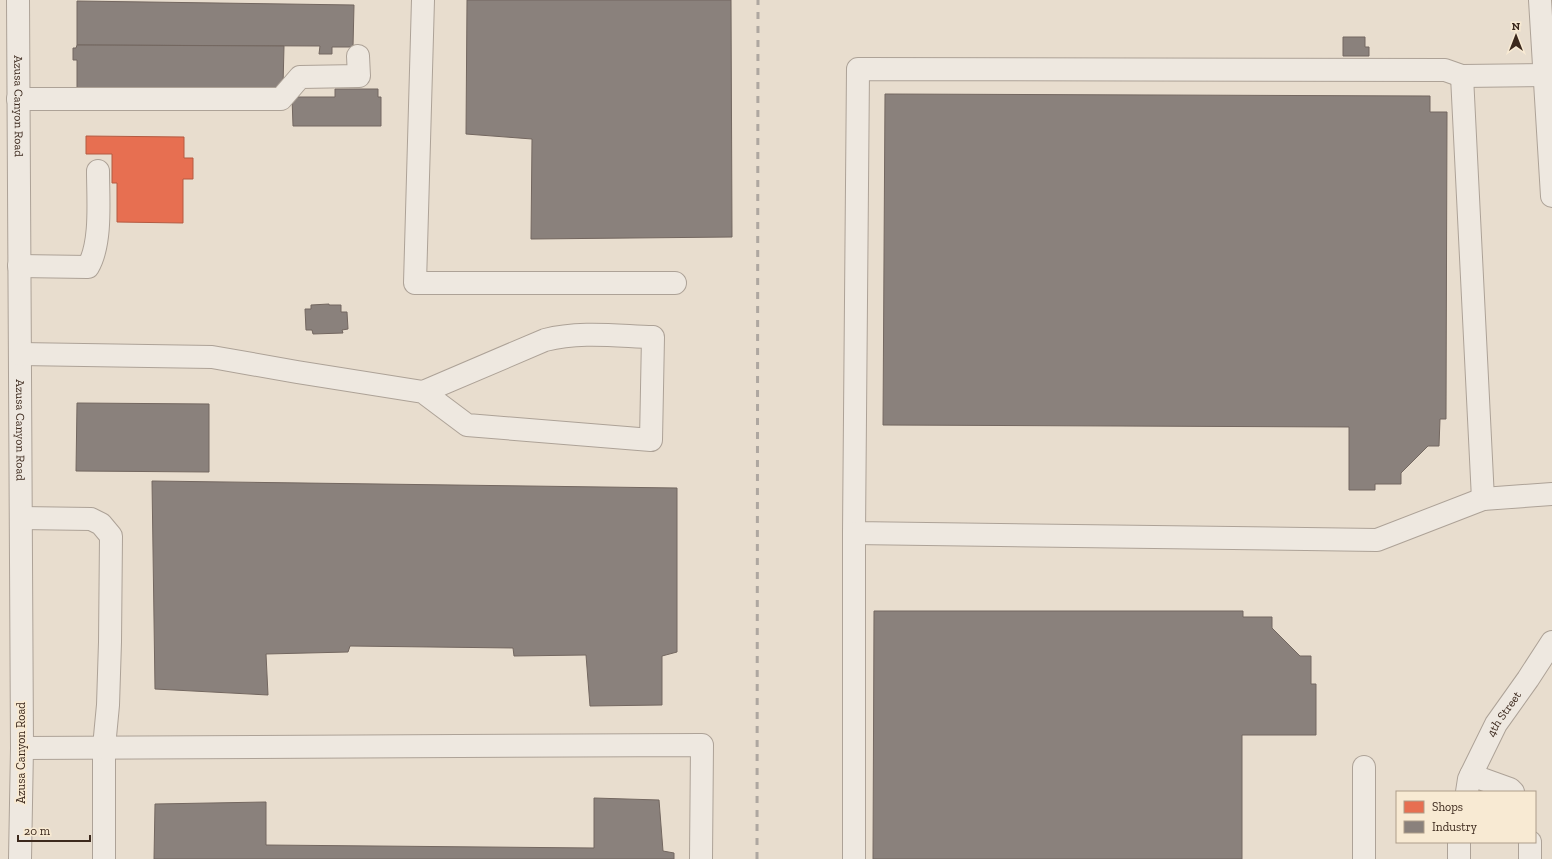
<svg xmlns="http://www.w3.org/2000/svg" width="1552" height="859" font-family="'Zilla Slab',serif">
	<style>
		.shops { fill: #e76f51; stroke: #b45a41 }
		.industry { fill: #8a817c; stroke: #736760 }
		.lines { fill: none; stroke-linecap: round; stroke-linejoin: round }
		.minor-casing { stroke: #ada297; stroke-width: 24 }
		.minor { stroke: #eee8e0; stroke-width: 22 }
		.rail { stroke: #aea7a0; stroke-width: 3; stroke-dasharray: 7 7; stroke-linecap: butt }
		.labels { text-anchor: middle; stroke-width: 4; stroke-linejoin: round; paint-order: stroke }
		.street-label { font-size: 12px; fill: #3c291d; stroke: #f8ead3 }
	</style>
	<rect width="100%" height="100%" fill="#e8ddce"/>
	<!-- shops -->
	<path class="shops" d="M86,136L184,137V158H193V179H183V223L117,222V183H112V154H86Z"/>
	<!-- industry -->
	<g class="industry">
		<path d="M467,0H731L732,237L531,239L532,139L466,134Z"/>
		<path d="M77,1L354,5L353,47H332V54H319L320,46L77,45Z"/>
		<path d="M1343,37H1365V47H1369V56H1343Z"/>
		<path d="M77,45L284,46L283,86L279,88H268V93L77,90V60H73V48H76Z"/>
		<path d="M335,89H378V97H381V126H293L292,97H335Z"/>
		<path d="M885,94L1430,96V112H1447L1446,419H1440L1439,446H1428L1401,473V484H1375V490H1349V427L883,425Z"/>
		<path d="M329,304V305H341V312H347L348,329L342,330L343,333L313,334L312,330H306L305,309H311V305Z"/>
		<path d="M77,403L209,404V472L76,471Z"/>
		<path d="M152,481L677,488V652L662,656V705L590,706L586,655L514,656L513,648L350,646L348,652L266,654L268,695L155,689Z"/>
		<path d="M874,611H1243V617H1272V628L1300,656H1311V684H1316V735H1242V859H873Z"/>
		<path d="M594,798L659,800L663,851L674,853V859H154L155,804L266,802V845L594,848Z"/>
	</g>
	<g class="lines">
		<!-- minor casing -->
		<g class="minor-casing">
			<g id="minor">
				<path id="s1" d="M18,0L22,748L20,859"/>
				<path d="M423,0L415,283H675"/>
				<path d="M1540,0L1552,196"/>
				<path d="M1552,75L1462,76L1445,70L858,69L854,533L1377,540L1483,499L1552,494"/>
				<path d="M1462,76L1483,499"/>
				<path d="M18,99H281L300,77L359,76L358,56"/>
				<path d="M19,266L88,267C102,243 98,199 98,171"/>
				<path d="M20,354L212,357L297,372L423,392L545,340C580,331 617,336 653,337L651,440L467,425L423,392"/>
				<path d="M21,518L91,519L101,524L111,536L110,642L108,705L104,747V859"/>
				<path d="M22,748L702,745L701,859"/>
				<path d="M1364,767V859"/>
				<path d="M1471,775L1510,789L1513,792"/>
				<path id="s2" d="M1467,792L1469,779L1496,724L1528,679L1552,642"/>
				<path d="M1530,842V859"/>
				<path d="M854,859V533"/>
				<path d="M1459,859V842"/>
			</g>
		</g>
		<!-- minor -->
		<use href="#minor" class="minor"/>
		<!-- rail -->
		<path class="rail" d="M757,859L758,0"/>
	</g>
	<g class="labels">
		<!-- street labels -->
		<g class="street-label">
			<text dy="4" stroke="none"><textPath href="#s1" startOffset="106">Azusa Canyon Road</textPath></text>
			<text dy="4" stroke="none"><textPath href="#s1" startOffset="430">Azusa Canyon Road</textPath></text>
			<text dy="4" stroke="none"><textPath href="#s2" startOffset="87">4th Street</textPath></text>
			<text transform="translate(21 753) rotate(-90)" y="4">Azusa Canyon Road</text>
		</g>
	</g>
	<!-- legend -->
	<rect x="1396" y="791" width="140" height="52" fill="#f8ead3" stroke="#ad9d8a"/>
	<rect x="1404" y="801" width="20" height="12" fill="#e76f51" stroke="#ad9d8a"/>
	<text x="1432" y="811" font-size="12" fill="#3c291d">Shops</text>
	<rect x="1404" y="821" width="20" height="12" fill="#8a817c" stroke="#ad9d8a"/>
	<text x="1432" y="831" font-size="12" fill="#3c291d">Industry</text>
	<!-- north arrow -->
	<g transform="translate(1516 36)" stroke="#f8ead3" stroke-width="3" paint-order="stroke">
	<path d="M0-3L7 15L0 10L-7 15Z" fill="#3c291d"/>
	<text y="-6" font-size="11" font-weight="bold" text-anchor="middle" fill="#3c291d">N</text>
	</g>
	<!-- scale -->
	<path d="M18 835v6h72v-6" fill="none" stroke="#3c291d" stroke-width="2"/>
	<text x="24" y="835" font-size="12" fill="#3c291d" stroke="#f8ead3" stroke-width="3" paint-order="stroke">20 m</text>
</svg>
